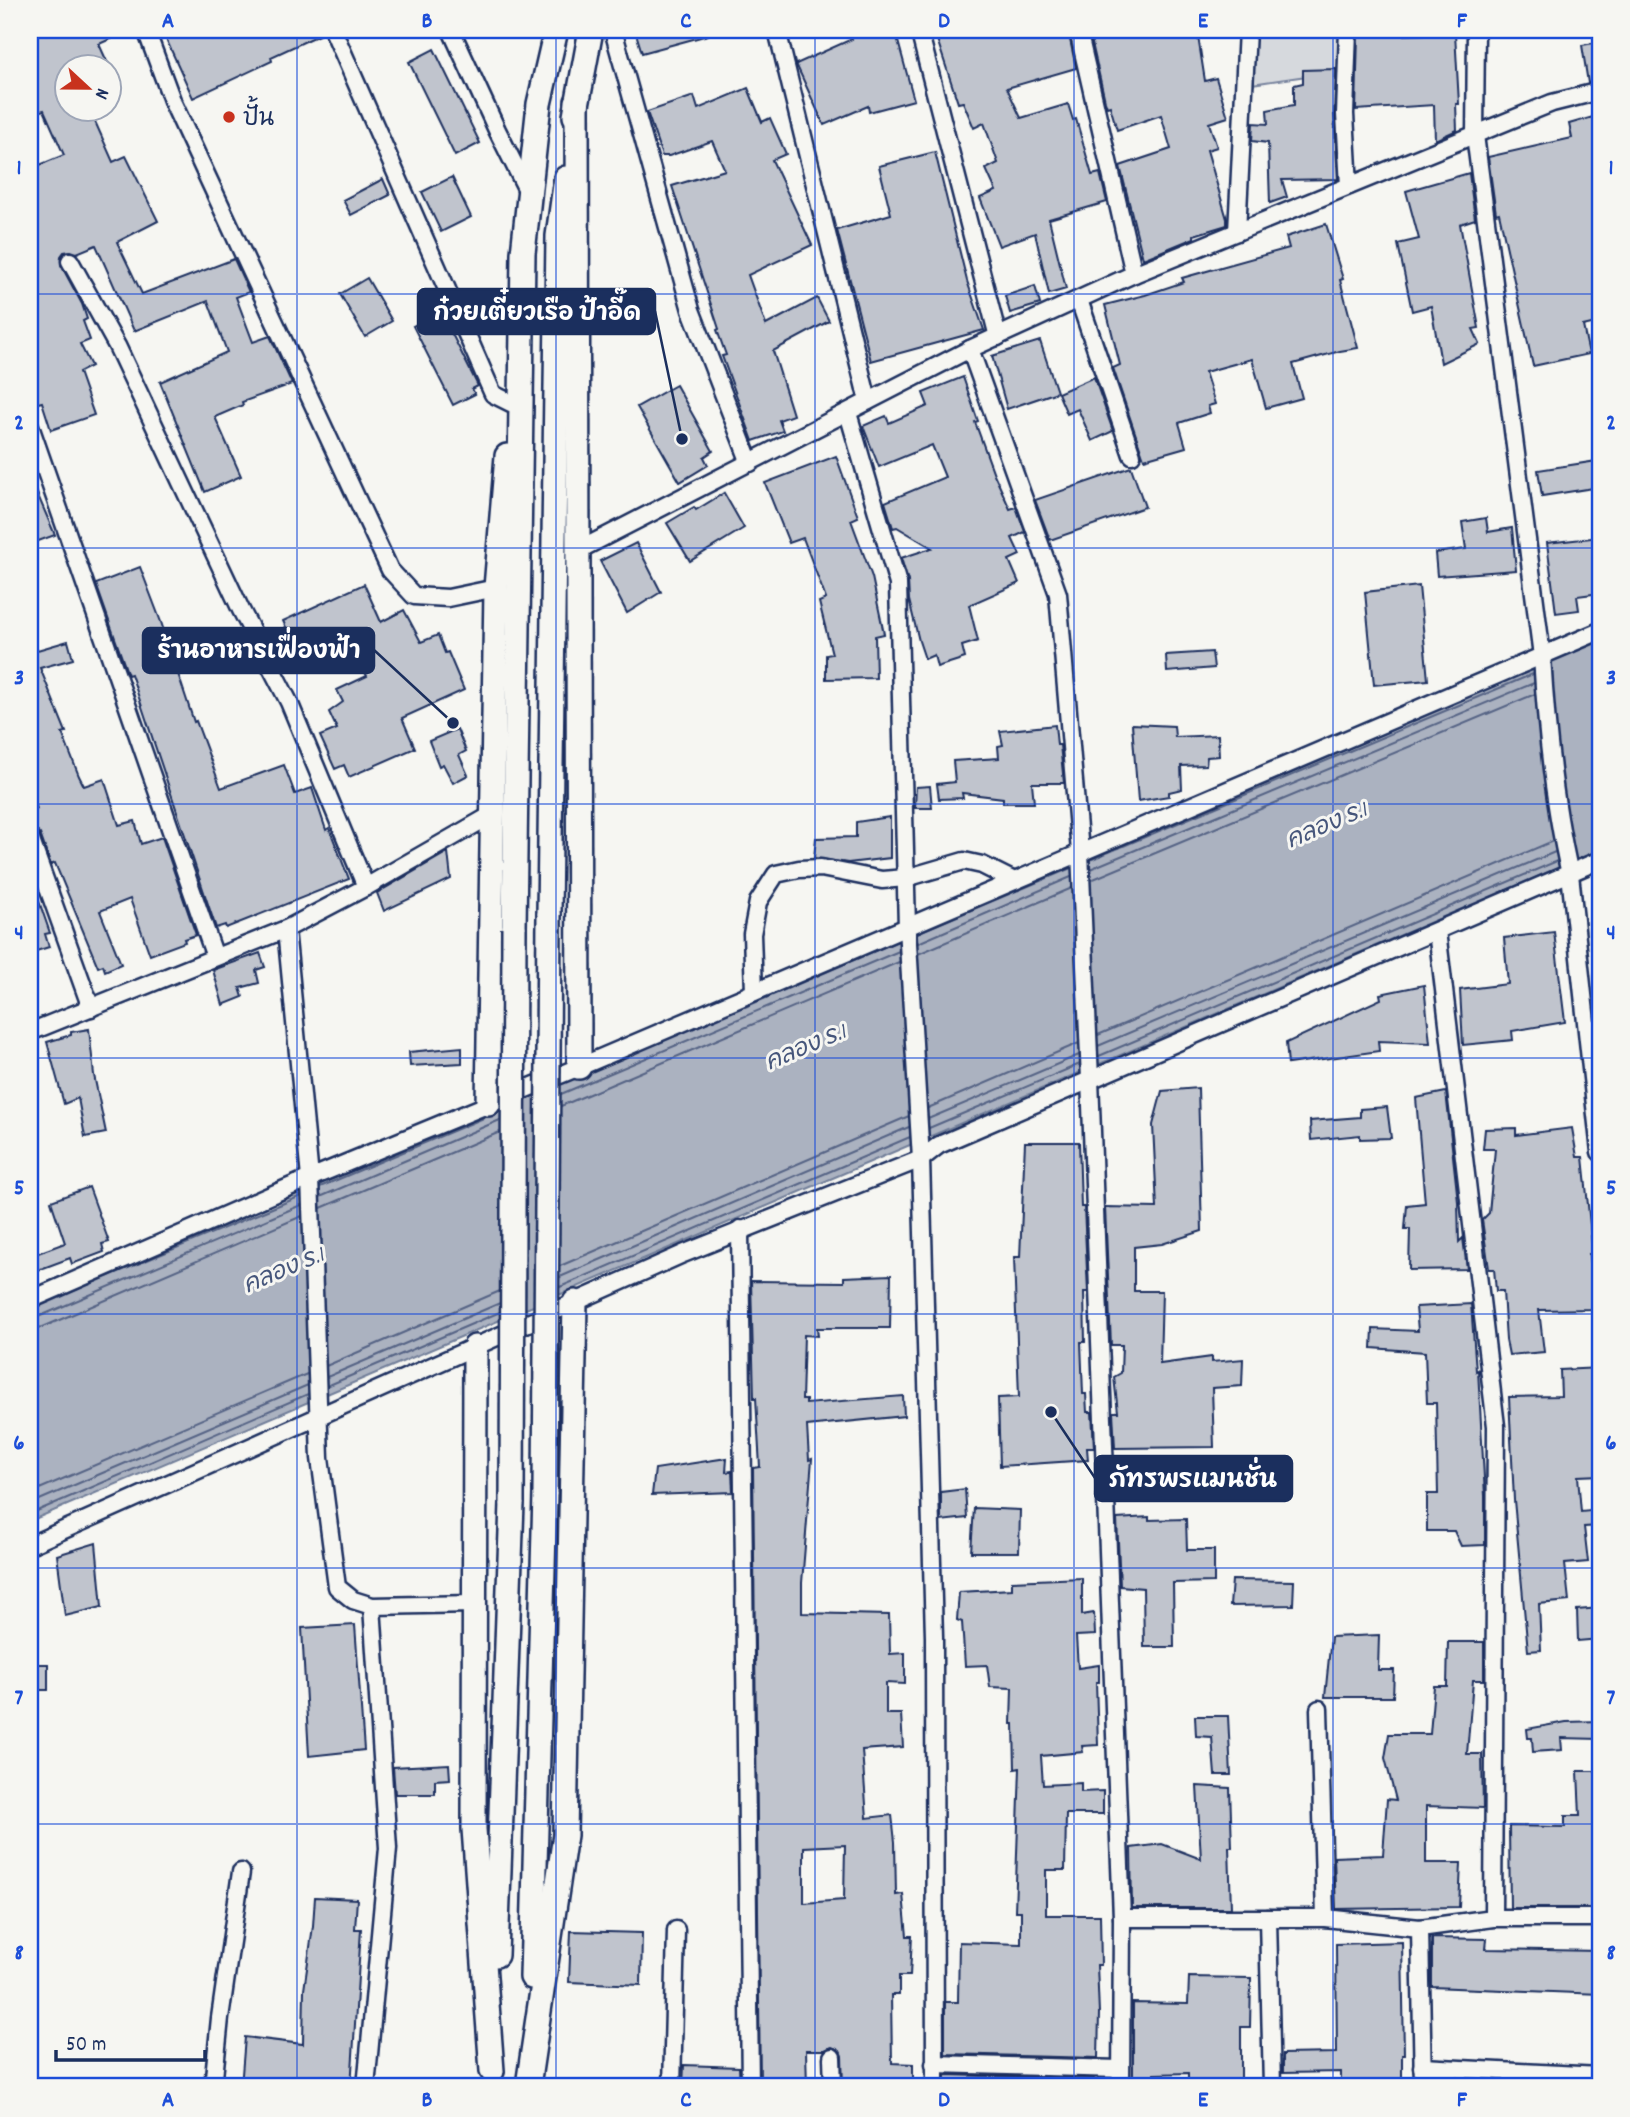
<svg xmlns="http://www.w3.org/2000/svg" width="1630" height="2117" font-family="Dekko,'Playpen Sans Thai',sans-serif">
	<style>
		.green { fill: #d6d9dd; stroke: #78849e; stroke-width: 2 }
		.water { fill: #abb2c0; stroke: #717e99; stroke-width: 2 }
		.lines { fill: none; stroke-linecap: round; stroke-linejoin: round }
		.shore { stroke: #556385; stroke-width: 2 }
		.building { fill: #c0c4cd; stroke: #1b2f5e; stroke-width: 2; fill-rule: evenodd }
		.minor-casing { stroke: #1b2f5e; stroke-width: 21 }
		.secondary-casing { stroke: #1b2f5e; stroke-width: 28 }
		.minor { stroke: #f6f6f2; stroke-width: 16 }
		.secondary { stroke: #f6f6f2; stroke-width: 23 }
		.secondary-bridge-casing { stroke: #1b2f5e; stroke-width: 28; stroke-linecap: butt }
		.secondary-bridge { stroke: #f6f6f2; stroke-width: 23 }
		.grid { fill: none; stroke: #1d4ed8; stroke-width: 2; stroke-opacity: 0.55 }
		.poi-dot { fill: #c8321e; stroke: #f6f6f2; stroke-width: 2.5 }
		.labels { text-anchor: middle; stroke-width: 6; stroke-linejoin: round; paint-order: stroke }
		.poi-label { font-size: 23px; fill: #1b2f5e; stroke: #f6f6f2; text-anchor: start }
		.water-label { font-size: 24px; font-style: italic; fill: #46567b; stroke: #f6f6f2 }
		.leader { fill: none; stroke: #1b2f5e; stroke-width: 2.5 }
		.callout-dot { fill: #1b2f5e; stroke: #f6f6f2; stroke-width: 2.5 }
		.callout { fill: #1b2f5e; stroke: #1b2f5e; stroke-width: 2.5 }
		.callout-label { font-size: 24px; text-anchor: middle; font-weight: bold; fill: #fff }
		.neatline { fill: none; stroke: #1d4ed8; stroke-width: 2.5 }
		.grid-label { font-size: 23px; text-anchor: middle; font-weight: bold; fill: #1d4ed8 }
	</style>
	<rect width="100%" height="100%" fill="#f6f6f2"/>
	<filter id="ink" filterUnits="userSpaceOnUse"><feTurbulence type="fractalNoise" baseFrequency=".0143" numOctaves="2"/><feDisplacementMap in="SourceGraphic" scale="14" xChannelSelector="R" yChannelSelector="G"/><feConvolveMatrix kernelMatrix="1 2 1 2 8 2 1 2 1" color-interpolation-filters="sRGB"/></filter>
	<g filter="url(#ink)">
		<!-- green -->
		<path class="green" d="M1255,30H1348L1340,71L1252,84Z"/>
		<!-- water -->
		<path class="water" d="M1600,639V850L30,1521V1303Z"/>
		<g class="lines">
			<!-- shore -->
			<g class="shore">
				<path d="M1090,860L1533,674"/>
				<path d="M1090,869L1534,683"/>
				<path d="M1091,880L1535,694"/>
				<path d="M917,933L1071,868"/>
				<path d="M918,943L1071,877"/>
				<path d="M918,954L1072,888"/>
				<path d="M745,1007L898,941"/>
				<path d="M1098,1035L1553,841"/>
				<path d="M1098,1046L1555,852"/>
				<path d="M1099,1056L1557,861"/>
				<path d="M561,1094L899,951"/>
				<path d="M561,1106L899,962"/>
				<path d="M928,1108L1079,1043"/>
				<path d="M928,1119L1079,1055"/>
				<path d="M929,1128L1080,1064"/>
				<path d="M320,1187L486,1117"/>
				<path d="M320,1197L500,1120"/>
				<path d="M321,1208L500,1132"/>
				<path d="M560,1266L909,1116"/>
				<path d="M560,1277L909,1127"/>
				<path d="M560,1287L910,1137"/>
				<path d="M30,1309L301,1196"/>
				<path d="M30,1318L38,1317L301,1205"/>
				<path d="M30,1329L43,1327L302,1216"/>
				<path d="M326,1366L500,1291"/>
				<path d="M327,1377L500,1303"/>
				<path d="M327,1386L500,1312"/>
				<path d="M30,1493L307,1374"/>
				<path d="M30,1504L308,1385"/>
				<path d="M30,1514L308,1394"/>
			</g>
		</g>
		<!-- building -->
		<g class="building">
			<path d="M30,30H45L47,35L60,30H131L99,44L109,66H66V108H89L113,162L126,156L158,221L117,242L142,294L234,259L249,292L236,297L253,342L270,336L292,384L242,402L243,405L215,417L241,476L205,492L160,382L227,352L208,301L134,331L96,245L77,253L71,251L64,252L61,256V265L82,304L87,319L83,321L90,340L80,344L91,366L79,372L94,415L51,430L42,402L34,404L30,390V169L64,155L44,110L30,114Z"/>
			<path d="M162,30H207L212,40L234,30H323V33L271,57L272,61L193,98Z"/>
			<path d="M635,30H707L708,35L642,53Z"/>
			<path d="M849,30H895L914,100L869,112L868,106L824,125L796,64L852,39Z"/>
			<path d="M934,30H1068L1076,68L1007,88L1021,118L1068,104L1073,120L1076,119L1092,175L1100,173L1107,202L1049,219L1066,289L1049,294L1035,233L999,246L980,198L996,191L986,169L998,163L984,123L974,128L963,102L958,103Z"/>
			<path d="M1089,30H1197L1205,81L1216,78L1228,117L1209,123L1217,147L1207,150L1227,219V225L1194,235V238L1143,259L1120,166L1171,149L1161,115L1117,130L1110,106L1107,107L1105,101Z"/>
			<path d="M1401,32V35L1455,33L1459,104H1456L1457,130L1435,140L1434,105L1356,110L1358,34Z"/>
			<path d="M1600,42V81L1588,83L1582,45Z"/>
			<path d="M434,49L480,143L455,156L409,62Z"/>
			<path d="M1336,69L1334,114L1338,179L1282,180L1287,197L1270,203L1268,143L1252,141L1253,123L1268,124L1267,110L1294,105V85L1303,83V70Z"/>
			<path d="M748,88L762,122L770,118L786,154L772,160L812,245L748,275L766,325L817,298L829,321L773,351L793,415L779,420L783,431L753,441L722,356L726,355L717,330L719,329L672,186L725,170L712,141L669,156H662L647,112L694,96L698,109Z"/>
			<path d="M1593,117L1600,144V322L1583,326L1589,354L1533,366L1499,213L1496,214L1488,157L1572,138L1569,124Z"/>
			<path d="M935,152L967,281L984,330L871,361L837,230L891,214L879,166Z"/>
			<path d="M1469,173L1475,219L1460,224L1479,328L1473,329L1480,344L1441,363L1431,306L1412,311L1398,244L1419,239L1406,191Z"/>
			<path d="M452,177L471,217L441,232L422,192Z"/>
			<path d="M383,179L390,195L351,215L343,200Z"/>
			<path d="M1326,224L1343,279L1340,280L1358,348L1340,351L1293,364L1302,398L1266,408L1252,359L1205,372L1215,404L1208,406L1210,413L1179,423L1186,447L1144,459L1113,368L1120,365L1105,305L1145,295L1184,282L1182,278L1289,248L1286,237Z"/>
			<path d="M367,278L392,321L365,337L340,294Z"/>
			<path d="M1035,286L1040,304L1010,313L1005,296Z"/>
			<path d="M441,312L478,386L472,389L475,394L453,405L413,326Z"/>
			<path d="M1040,341L1057,392L1007,409L992,356Z"/>
			<path d="M963,377L978,421L975,422L994,474L1010,509L1016,507L1025,532L1012,538L1020,555L1009,560L1019,583L969,605L978,641L962,646L965,658L937,667L934,655L925,659L919,641L909,600L908,581L901,558L932,548L897,527L893,528L885,502L945,477L932,445L879,467L863,426L886,416L889,423L928,406L923,393Z"/>
			<path d="M1094,377L1113,431L1092,441L1078,409L1067,414L1058,393Z"/>
			<path d="M676,385L713,451L704,457L708,465L680,482L637,407Z"/>
			<path d="M836,456L858,517L851,520L872,577L884,634L875,636L876,678L826,679V655L832,654L819,602L826,599L803,538L789,543L765,483Z"/>
			<path d="M1597,461L1600,487L1542,496L1538,470Z"/>
			<path d="M1131,467L1145,507L1050,540L1035,500Z"/>
			<path d="M30,477L55,535L30,544Z"/>
			<path d="M724,493L744,528L690,561L667,523L694,507L696,510Z"/>
			<path d="M1486,518L1488,532L1512,528L1516,570L1437,576L1435,553L1466,549L1462,522Z"/>
			<path d="M1600,537V593L1577,596L1579,610L1556,613L1547,543Z"/>
			<path d="M636,543L661,592L627,613L600,561Z"/>
			<path d="M140,567L161,622L194,722L196,721L221,788L284,765L295,794L312,788L326,830L329,828L349,879L226,928L225,925L216,928L131,674L128,675L96,584Z"/>
			<path d="M364,584L381,622L404,610L421,642L438,635L445,653L448,652L464,690L402,718L415,748L349,777L344,765L335,769L320,736L337,729L329,712L343,702L337,690L367,676L350,643L334,651L330,642L317,648L314,644L302,650L298,640L293,642L283,621Z"/>
			<path d="M1419,586L1428,680L1374,685L1365,592Z"/>
			<path d="M68,641L73,659L40,668L66,732L62,733L79,776L84,786L104,779L119,825L135,821L141,844L162,837L196,935L184,939L185,942L150,955L130,899L100,911L121,964L105,971L103,965L98,967L55,863L51,865L40,834L36,830L30,828V812L37,809L30,789V645L32,644L34,651Z"/>
			<path d="M1212,652L1214,668L1167,672L1166,655Z"/>
			<path d="M1132,724L1174,726L1175,737L1218,735L1219,756L1207,757L1206,765L1181,766L1182,789L1169,792V796L1138,801Z"/>
			<path d="M1055,725L1057,745H1060L1064,783H1032L1034,803H1003V798L962,793L963,798L939,799L937,784L955,782L953,761L999,758L998,746L1003,745L1000,731Z"/>
			<path d="M457,729L466,751L459,755L468,775L453,783L443,764L439,766L429,741Z"/>
			<path d="M930,786L932,808H915L916,787Z"/>
			<path d="M890,817V858L848,863L814,858L816,838L856,837V822Z"/>
			<path d="M448,852L451,879L384,911L377,893Z"/>
			<path d="M30,881H32L50,933L45,934L49,947L30,953Z"/>
			<path d="M1554,932L1565,1022L1512,1031L1513,1040L1463,1045L1460,990L1508,984L1504,938Z"/>
			<path d="M260,953L265,967L256,970L259,983L240,988L243,997L223,1005L213,970Z"/>
			<path d="M1424,985L1430,1043L1378,1041L1379,1051L1288,1064L1286,1043L1381,999L1380,994Z"/>
			<path d="M89,1029L94,1075L106,1133L85,1137L78,1098L64,1104L47,1042L71,1035V1032Z"/>
			<path d="M462,1047V1063L410,1066L409,1052Z"/>
			<path d="M1198,1088L1202,1231L1162,1244L1134,1247V1291H1162L1160,1364L1212,1357V1362L1243,1359L1242,1386L1212,1388L1214,1447L1115,1448L1113,1412H1118L1114,1377L1121,1373L1122,1345H1111L1105,1207L1157,1208L1153,1125L1162,1091Z"/>
			<path d="M1446,1092L1458,1202L1459,1242L1463,1238L1467,1269L1409,1270L1410,1229H1405L1407,1205L1425,1203L1416,1098Z"/>
			<path d="M1387,1107L1391,1138L1360,1139V1135L1311,1140L1310,1121L1360,1117V1109Z"/>
			<path d="M1516,1128V1135L1572,1128L1577,1157H1583L1593,1254H1589L1594,1309L1539,1310L1544,1352L1509,1355L1506,1340L1503,1291H1496L1494,1269H1489L1482,1220L1489,1213L1495,1149H1483L1485,1129Z"/>
			<path d="M1025,1142H1079L1081,1207H1084L1088,1292H1084L1085,1342H1081L1083,1394H1086L1087,1412H1092L1094,1448H1087L1088,1460L1000,1466L998,1398L1019,1397L1014,1257H1020Z"/>
			<path d="M89,1187L109,1242L102,1244L104,1252L72,1264L70,1258L30,1273V1256L65,1243L51,1201Z"/>
			<path d="M891,1275L890,1328H817L818,1336L804,1335L802,1400H806V1404L903,1396L904,1416L807,1426L809,1460L812,1459L802,1583V1613L889,1615L890,1654L905,1653V1684L886,1683V1714H901L903,1747L862,1750L867,1818L892,1815L895,1842L896,1895L903,1894L907,1936H912L910,1976H899V1995H891L892,2063L913,2064V2087H843L842,2056L840,2051L832,2047L825,2050H806L807,2087H760L753,1468L760,1467L756,1398H754L751,1281L844,1282V1277ZM845,1845L844,1900L804,1903V1847Z"/>
			<path d="M1471,1304L1476,1371L1478,1370L1485,1496V1545L1461,1546L1454,1531H1427V1494H1438L1436,1403H1427L1425,1352L1372,1348L1373,1329L1418,1331L1416,1307Z"/>
			<path d="M1600,1368V1475L1578,1476L1581,1512L1600,1510V1526L1584,1527L1588,1562L1565,1564L1569,1601L1539,1604L1541,1650L1528,1651L1514,1500L1509,1397L1561,1396L1560,1370Z"/>
			<path d="M727,1458L726,1472L732,1471L733,1492L652,1495L655,1469Z"/>
			<path d="M965,1489L967,1518L941,1521V1492Z"/>
			<path d="M974,1508L1020,1510L1019,1552H971Z"/>
			<path d="M1149,1517V1520L1186,1519L1187,1550H1214V1582L1173,1583L1174,1647H1144L1143,1588L1120,1586L1117,1519Z"/>
			<path d="M96,1543L102,1607L65,1616L57,1555Z"/>
			<path d="M1082,1578V1615L1094,1613L1095,1635L1076,1636L1078,1668L1099,1665V1682H1096L1098,1745L1082,1746L1083,1752L1041,1756L1043,1785L1081,1783V1792L1103,1791V1814H1066L1065,1870H1046V1915H1100L1101,1965H1097L1099,2013L1098,2058L945,2054V2002H958L959,1942L1021,1944V1911H1015L1020,1768L1015,1769L1014,1724H1011L1012,1688L990,1687L987,1665L965,1666L962,1622L957,1620L959,1592L1012,1589V1581Z"/>
			<path d="M1232,1580L1294,1581L1293,1605L1230,1606Z"/>
			<path d="M1600,1608V1639L1578,1641L1577,1610Z"/>
			<path d="M355,1625L364,1750L309,1756L302,1628Z"/>
			<path d="M1379,1635L1378,1670H1394L1393,1697H1325L1331,1637Z"/>
			<path d="M1448,1642H1484V1680H1473L1467,1754H1482L1483,1808L1426,1806V1863H1461L1459,1907L1336,1909L1334,1857L1383,1855L1387,1799L1396,1800L1385,1758L1389,1734H1430L1434,1686H1447Z"/>
			<rect x="30" y="1664" width="18" height="26"/>
			<path d="M1195,1716H1228L1231,1775H1215L1212,1737L1196,1736Z"/>
			<path d="M1600,1721V1739L1561,1738L1562,1750L1533,1752L1532,1738H1528L1527,1729L1566,1722Z"/>
			<path d="M449,1764L450,1779L435,1780V1794H395L393,1767Z"/>
			<path d="M1578,1771H1600V1908H1510L1509,1826L1565,1827V1816H1580Z"/>
			<path d="M1197,1786L1230,1788L1232,1847H1229L1231,1908H1132L1131,1848L1162,1844L1201,1859Z"/>
			<path d="M315,1897L357,1899L355,1929H361L351,2087H241L245,2037L303,2044L304,1990L313,1926Z"/>
			<path d="M571,1931L642,1933L641,1985L569,1982Z"/>
			<path d="M1432,1938L1487,1939L1486,1949L1600,1951V1994L1432,1987Z"/>
			<path d="M1402,1942L1404,2055H1402V2081H1377V2087H1350V2081H1341V2072L1283,2073V2054L1337,2053L1336,1944Z"/>
			<path d="M1189,1977L1251,1978L1250,2027H1241V2087H1188V2073L1154,2074V2084L1133,2085V2003L1188,2004Z"/>
			<path d="M684,2065L739,2067L740,2087H683Z"/>
			<path d="M945,2075L1094,2079V2087H945Z"/>
		</g>
		<g class="lines">
			<!-- minor casing -->
			<g class="minor-casing">
				<g id="minor">
					<path d="M146,30L173,103L390,570L414,596L448,598L496,588"/>
					<path d="M333,30L493,394L511,403"/>
					<path d="M451,30L497,130L529,194"/>
					<path d="M613,30L691,310L750,463"/>
					<path d="M777,30L868,401"/>
					<path d="M919,30L998,337"/>
					<path d="M1078,30L1134,274"/>
					<path d="M1348,30L1345,114L1349,186"/>
					<path d="M1476,30L1475,135L1542,656C1546,726 1554,805 1570,874L1600,1152"/>
					<path d="M1237,232L1247,30"/>
					<path d="M70,261L117,346L241,610L289,702L366,887"/>
					<path d="M1079,300L1132,455"/>
					<path d="M970,349L1058,594L1080,852L1090,1079L1122,1918L1121,2087"/>
					<path d="M848,413L898,584L907,927L921,1159L934,1637L935,2087"/>
					<path d="M30,426L215,957"/>
					<path d="M579,550L970,349L1134,274L1552,103L1600,91"/>
					<path d="M30,838L91,1008"/>
					<path d="M286,929L310,1178L320,1458L337,1587L353,1600L372,1606L474,1604"/>
					<path d="M1437,931L1496,1426L1493,1918"/>
					<path d="M754,992L752,934L758,902L776,874L799,869L821,868L882,880L906,878L964,861L982,865L1014,881"/>
					<path d="M30,1032L286,929L366,887L493,814"/>
					<path d="M740,1229L750,2087"/>
					<path d="M30,1300L310,1178L579,1067L1600,631"/>
					<path d="M30,1545L683,1254L921,1159L939,1145L1600,860"/>
					<path d="M1319,1709L1325,1918"/>
					<path d="M1122,1918H1325L1420,1928L1493,1918H1600"/>
					<path d="M1268,1918L1272,2087"/>
					<path d="M1420,1928L1423,2087"/>
					<path d="M832,2057L833,2087"/>
					<path d="M934,2064L1120,2069"/>
					<path d="M1422,2067L1600,2076"/>
					<path d="M213,2087L220,2018L241,1872"/>
					<path d="M366,2087L388,1848L372,1606"/>
					<path d="M672,2087L676,1930"/>
				</g>
			</g>
			<!-- secondary casing -->
			<g class="secondary-casing">
				<g id="secondary">
					<path d="M577,102L579,1067"/>
					<path d="M575,116L591,30"/>
					<path d="M549,915L558,236L566,178"/>
					<path d="M514,928L523,253L539,104L556,30"/>
					<path d="M488,1104L496,588L507,456"/>
					<path d="M475,1347L474,1829L492,2071"/>
					<path d="M496,1955L512,1503"/>
					<path d="M532,1977L545,1493"/>
					<path d="M529,2079L565,1835L575,1302"/>
				</g>
			</g>
			<!-- minor -->
			<use href="#minor" class="minor"/>
			<!-- secondary -->
			<use href="#secondary" class="secondary"/>
			<!-- secondary-bridge casing -->
			<g class="secondary-bridge-casing">
				<g id="secondary-bridge">
					<path d="M545,1493L549,915"/>
					<path d="M512,1503L514,928"/>
				</g>
			</g>
			<!-- secondary-bridge -->
			<use href="#secondary-bridge" class="secondary-bridge"/>
		</g>
	</g>
	<!-- grid -->
	<path class="grid" d="M297,30V2087M556,30V2087M815,30V2087M1074,30V2087M1333,30V2087M30,294H1600M30,548H1600M30,804H1600M30,1058H1600M30,1314H1600M30,1568H1600M30,1824H1600"/>
	<!-- markers -->
	<circle class="poi-dot" cx="229" cy="117" r="7"/>
	<g class="labels">
		<!-- poi labels -->
		<g class="poi-label">
			<text x="243" y="125">ปั้น</text>
		</g>
		<!-- water labels -->
		<g class="water-label">
			<text transform="translate(1326 824) rotate(-23)" y="8">คลอง ร.1</text>
			<text transform="translate(805 1046) rotate(-23)" y="8">คลอง ร.1</text>
			<text transform="translate(283 1269) rotate(-23)" y="8">คลอง ร.1</text>
		</g>
	</g>
	<!-- callouts -->
	<path class="leader" d="M682 439L655 311M453 723L374 650M1051 1412L1095 1478"/>
	<g class="callout-dot">
		<circle cx="682" cy="439" r="7"/>
		<circle cx="453" cy="723" r="7"/>
		<circle cx="1051" cy="1412" r="7"/>
	</g>
	<g class="callout">
		<rect x="418" y="289" width="237" height="45" rx="7"/>
		<rect x="143" y="628" width="231" height="45" rx="7"/>
		<rect x="1095" y="1456" width="197" height="45" rx="7"/>
	</g>
	<g class="callout-label">
		<text x="537" y="320">ก๋วยเตี๋ยวเรือ ป้าอี๊ด</text>
		<text x="259" y="658">ร้านอาหารเฟื่องฟ้า</text>
		<text x="1193" y="1487">ภัทรพรแมนชั่น</text>
	</g>
	<!-- margin -->
	<rect width="1630" height="2117" fill="none" stroke="#f6f6f2" stroke-width="77"/>
	<!-- north arrow -->
	<g transform="translate(88 88) rotate(112)"><circle r="33" fill="#f6f6f2" stroke="#9ea6b7" stroke-width="2"/>
	<path d="M0-5L12 26L0 18L-12 26Z" fill="#c8321e"/>
	<text y="-10" font-size="19" font-weight="bold" text-anchor="middle" fill="#1b2f5e">N</text>
	</g>
	<!-- scale -->
	<path d="M56 2050v10h149v-10" fill="none" stroke="#1b2f5e" stroke-width="3.5"/>
	<text x="66" y="2050" font-size="21" fill="#1b2f5e" stroke="#f6f6f2" stroke-width="5" paint-order="stroke">50 m</text>
	<rect x="38" y="38" width="1554" height="2040" class="neatline"/>
	<g class="grid-label">
		<text x="168" y="27">A</text>
		<text x="427" y="27">B</text>
		<text x="686" y="27">C</text>
		<text x="944" y="27">D</text>
		<text x="1203" y="27">E</text>
		<text x="1462" y="27">F</text>
		<text x="19" y="174">1</text>
		<text x="1611" y="174">1</text>
		<text x="19" y="429">2</text>
		<text x="1611" y="429">2</text>
		<text x="19" y="684">3</text>
		<text x="1611" y="684">3</text>
		<text x="19" y="939">4</text>
		<text x="1611" y="939">4</text>
		<text x="19" y="1194">5</text>
		<text x="1611" y="1194">5</text>
		<text x="19" y="1449">6</text>
		<text x="1611" y="1449">6</text>
		<text x="19" y="1704">7</text>
		<text x="1611" y="1704">7</text>
		<text x="19" y="1959">8</text>
		<text x="1611" y="1959">8</text>
		<text x="168" y="2106">A</text>
		<text x="427" y="2106">B</text>
		<text x="686" y="2106">C</text>
		<text x="944" y="2106">D</text>
		<text x="1203" y="2106">E</text>
		<text x="1462" y="2106">F</text>
	</g>
</svg>
